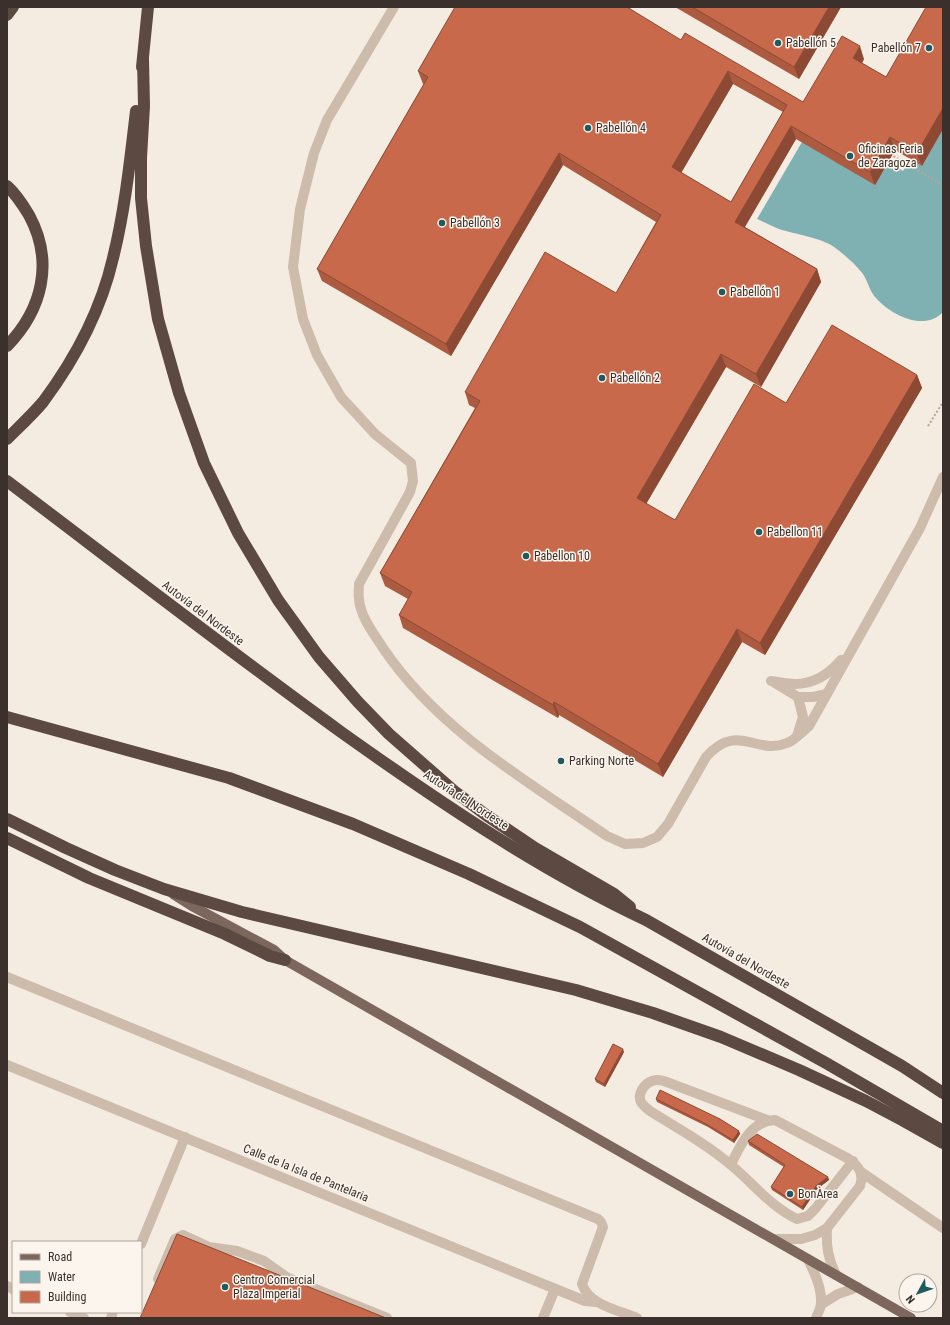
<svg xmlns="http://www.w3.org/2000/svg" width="950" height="1325" font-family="'Roboto Condensed',sans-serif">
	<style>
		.water { fill: #7fb0b2 }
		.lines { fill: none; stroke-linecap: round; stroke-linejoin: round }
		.path { stroke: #b9a596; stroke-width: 2; stroke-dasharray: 2 2; stroke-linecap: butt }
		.minor { stroke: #cdbbac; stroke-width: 10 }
		.major { stroke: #7d675c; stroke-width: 10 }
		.highway { stroke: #5c4a42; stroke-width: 12 }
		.wall { fill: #ac5a40; fill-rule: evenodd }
		.shaded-wall { fill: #8c4a34 }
		.building { fill: #c8694b; stroke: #8c4a34; fill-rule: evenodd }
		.poi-dot { fill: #1f5a5e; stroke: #fbf5ee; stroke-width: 1.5 }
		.labels { text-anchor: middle; stroke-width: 3; stroke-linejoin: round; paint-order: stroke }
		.poi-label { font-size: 12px; fill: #3b302b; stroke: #fbf5ee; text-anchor: start }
		.street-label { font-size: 12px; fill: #3b302b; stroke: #fbf5ee }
	</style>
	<rect width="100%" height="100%" fill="#f4ebe1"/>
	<!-- water -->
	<path class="water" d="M943,129V312C924,332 891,315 876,298C870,292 868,282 863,274C855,264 844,254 834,247C822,238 794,234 779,229C772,226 764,222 757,219L802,142L888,161L903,171L911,159L922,166Z"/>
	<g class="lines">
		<!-- path -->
		<g class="path">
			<path d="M890,154L943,185"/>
			<path d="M928,426L943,402"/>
		</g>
		<!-- minor -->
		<g class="minor">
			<path d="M394,7L327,120L314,153L300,209L293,267L303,319L317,355L341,397L375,434L411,463L413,481L410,492L359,584C359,589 358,594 359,599C360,616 374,634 383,648C438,730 527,781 607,836L625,844L643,843L657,837L668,824L706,757C738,721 756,756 787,743C795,740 802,732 809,726L920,528L943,477"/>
			<path d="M771,681C779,682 787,684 795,684C814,684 830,673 841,660"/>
			<path d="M775,683L798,697H813L827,694"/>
			<path d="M797,736L803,717L798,697"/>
			<path d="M7,977L598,1219L601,1222L603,1227L582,1284C589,1305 618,1310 637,1318"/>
			<path d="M7,1065L585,1301L596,1302"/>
			<path d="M767,1120L664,1081C660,1080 656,1079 652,1081C644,1084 637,1094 641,1102C643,1106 647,1108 650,1111C677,1128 707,1144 731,1165C753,1183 771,1207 797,1219L808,1216L815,1209L853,1161"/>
			<path d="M731,1164C741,1145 750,1121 775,1120L849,1159C859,1166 864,1174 860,1186L827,1228L815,1235L801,1239H774"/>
			<path d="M861,1172L943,1228"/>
			<path d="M827,1228C826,1246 828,1259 836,1275"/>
			<path d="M141,1244L185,1137"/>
			<path d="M808,1259C814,1272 822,1288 821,1303C821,1308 818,1313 816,1318"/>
			<path d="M158,1279L175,1239L183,1235L209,1247L237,1251L264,1261L288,1278L387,1318"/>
			<path d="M7,1286L13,1289"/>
			<path d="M822,1304L838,1294L858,1287"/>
			<path d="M70,1312L84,1318"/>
			<path d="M111,1318L113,1312"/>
			<path d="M543,1318L555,1289"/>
		</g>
		<!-- major -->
		<path class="major" d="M173,894L192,906L274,950L285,960L911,1318"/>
		<!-- highway -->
		<g class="highway">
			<path d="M7,15L13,7"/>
			<path d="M143,59L144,106L141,158V198L146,246L158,319L179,393L204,463L238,533L278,600L319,657L358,702L389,734L454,791L486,815L535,848L614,894L630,907"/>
			<path d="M142,67L148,7"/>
			<path d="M7,186C16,194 23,205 29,215C54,261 43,309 7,346"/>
			<path d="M7,439C19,427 32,415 43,402C75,359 101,310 113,258C125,210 130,161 136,111"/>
			<path d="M7,481C118,565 228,650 341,732C438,801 538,869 646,920L902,1066L943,1093"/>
			<path d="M7,717L229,778L353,824L469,874L580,927L826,1063L943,1131"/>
			<path d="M7,819L66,848L115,870L164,889L242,912L576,990L653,1013L721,1037L799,1070L866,1101L902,1120L943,1143"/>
			<path d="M7,838L89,878L225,934L270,956L285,960"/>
		</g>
	</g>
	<!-- wall -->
	<g class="wall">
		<path d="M675,7H841L799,79Z"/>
		<path d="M943,7V129L922,166L895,150L875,185L796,139L745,227L817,269L821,282L761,387L726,367L646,504L675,520L786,403L917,375L922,388L765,655L742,642L663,777L559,715L558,718L403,628L399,615L408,599L385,586L380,573L475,408L469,405L465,392L616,293L656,222L563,165L451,356L322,281L317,269L424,84H423L418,71L681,40L803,102L864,59L862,63L886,77ZM733,84L783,112L731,202L681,173Z"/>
		<path d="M624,1052L605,1087L596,1082L595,1079Z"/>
		<path d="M656,1099L739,1131L740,1134L734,1143L708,1127L657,1102Z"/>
		<path d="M748,1141L828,1177L829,1180L817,1189L803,1210L772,1190L771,1187L784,1167L749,1145Z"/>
	</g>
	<!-- shaded-wall -->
	<g class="shaded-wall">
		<path d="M829,7H841L799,79L794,67Z"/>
		<path d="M860,46L864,59L858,71L853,58Z"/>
		<path d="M728,71L733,84L677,180L672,167Z"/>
		<path d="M943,108V129L922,166L917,153Z"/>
		<path d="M791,126L796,139L740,235L735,222Z"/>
		<path d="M890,137L895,150L875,185L870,172Z"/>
		<path d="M559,153L563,165L451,356L446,344Z"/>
		<path d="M817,269L821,282L761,387L756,374Z"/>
		<path d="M721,354L726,367L642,511L637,498Z"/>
		<path d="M917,375L922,388L765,655L760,643Z"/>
		<path d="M737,629L742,642L663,777L658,764Z"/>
		<path d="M554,702L559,715L558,718L553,705Z"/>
		<path d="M623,1049L624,1052L605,1087L604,1084Z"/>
		<path d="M739,1131L740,1134L734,1143L733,1140Z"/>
		<path d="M828,1177L829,1180L817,1189L803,1210L802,1207L816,1186Z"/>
	</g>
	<!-- building -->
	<g class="building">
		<path d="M455,7H627L681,40L685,33L803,102L842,36L860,46L853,58L886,77L926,7H943V108L917,153L890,137L870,172L791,126L735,222L817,269L756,374L721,354L637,498L675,520L754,384L786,403L832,325L917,375L760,643L737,629L658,764L554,702L553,705L399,615L412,592L380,573L480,401L465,392L545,252L616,293L661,215L559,153L446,344L317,269L428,77L418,71ZM728,71L787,105L731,202L672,167Z"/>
		<path d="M692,7H829L794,67Z"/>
		<path d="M613,1044L623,1049L604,1084L595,1079Z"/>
		<path d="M660,1090L720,1119L739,1131L733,1140L706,1124L656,1099Z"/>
		<path d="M757,1134L828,1177L816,1186L802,1207L771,1187L785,1165L748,1141Z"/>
		<path d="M177,1234L386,1318H140Z"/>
	</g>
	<!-- markers -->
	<g class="poi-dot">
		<circle cx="778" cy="43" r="4"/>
		<circle cx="929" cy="48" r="4"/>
		<circle cx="588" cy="128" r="4"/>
		<circle cx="850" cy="156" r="4"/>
		<circle cx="442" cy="223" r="4"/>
		<circle cx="722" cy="292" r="4"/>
		<circle cx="602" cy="378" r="4"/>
		<circle cx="759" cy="532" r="4"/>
		<circle cx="526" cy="556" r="4"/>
		<circle cx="561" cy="761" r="4"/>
		<circle cx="790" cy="1194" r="4"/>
		<circle cx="225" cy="1287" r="4"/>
	</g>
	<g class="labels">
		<!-- poi labels -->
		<g class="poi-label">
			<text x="786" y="47">Pabellón 5</text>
			<text x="921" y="52" text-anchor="end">Pabellón 7</text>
			<text x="596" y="132">Pabellón 4</text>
			<text x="858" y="153">Oficinas Feria<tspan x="858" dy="14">de Zaragoza</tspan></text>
			<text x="450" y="227">Pabellón 3</text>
			<text x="730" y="296">Pabellón 1</text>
			<text x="610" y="382">Pabellón 2</text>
			<text x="767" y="536">Pabellon 11</text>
			<text x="534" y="560">Pabellon 10</text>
			<text x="569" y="765">Parking Norte</text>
			<text x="798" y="1198">BonÀrea</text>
			<text x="233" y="1284">Centro Comercial<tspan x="233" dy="14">Plaza Imperial</tspan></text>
		</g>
		<!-- street labels -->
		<g class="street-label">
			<text transform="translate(203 613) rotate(37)" y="4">Autovía del Nordeste</text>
			<text transform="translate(466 800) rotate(33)" y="4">Autovía del Nordeste</text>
			<text transform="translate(746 961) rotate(30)" y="4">Autovía del Nordeste</text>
			<text transform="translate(306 1173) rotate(22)" y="4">Calle de la Isla de Pantelaria</text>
		</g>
	</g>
	<!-- border -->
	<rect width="950" height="1325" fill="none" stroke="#3b302b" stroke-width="16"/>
	<!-- legend -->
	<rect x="12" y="1241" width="130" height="72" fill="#fbf5ee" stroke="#aea6a0"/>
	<rect x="20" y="1254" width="20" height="6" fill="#7d675c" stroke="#aea6a0"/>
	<text x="48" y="1261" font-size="12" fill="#3b302b">Road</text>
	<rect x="20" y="1271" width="20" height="12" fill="#7fb0b2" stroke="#aea6a0"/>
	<text x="48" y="1281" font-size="12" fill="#3b302b">Water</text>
	<rect x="20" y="1291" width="20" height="12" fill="#c8694b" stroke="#aea6a0"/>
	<text x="48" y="1301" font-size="12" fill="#3b302b">Building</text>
	<!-- north arrow -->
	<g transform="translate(918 1293) rotate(230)"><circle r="19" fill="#fbf5ee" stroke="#aea6a0"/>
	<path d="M0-3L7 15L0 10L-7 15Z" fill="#1f5a5e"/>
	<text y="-6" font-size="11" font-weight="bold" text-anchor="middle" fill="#3b302b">N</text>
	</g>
</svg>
